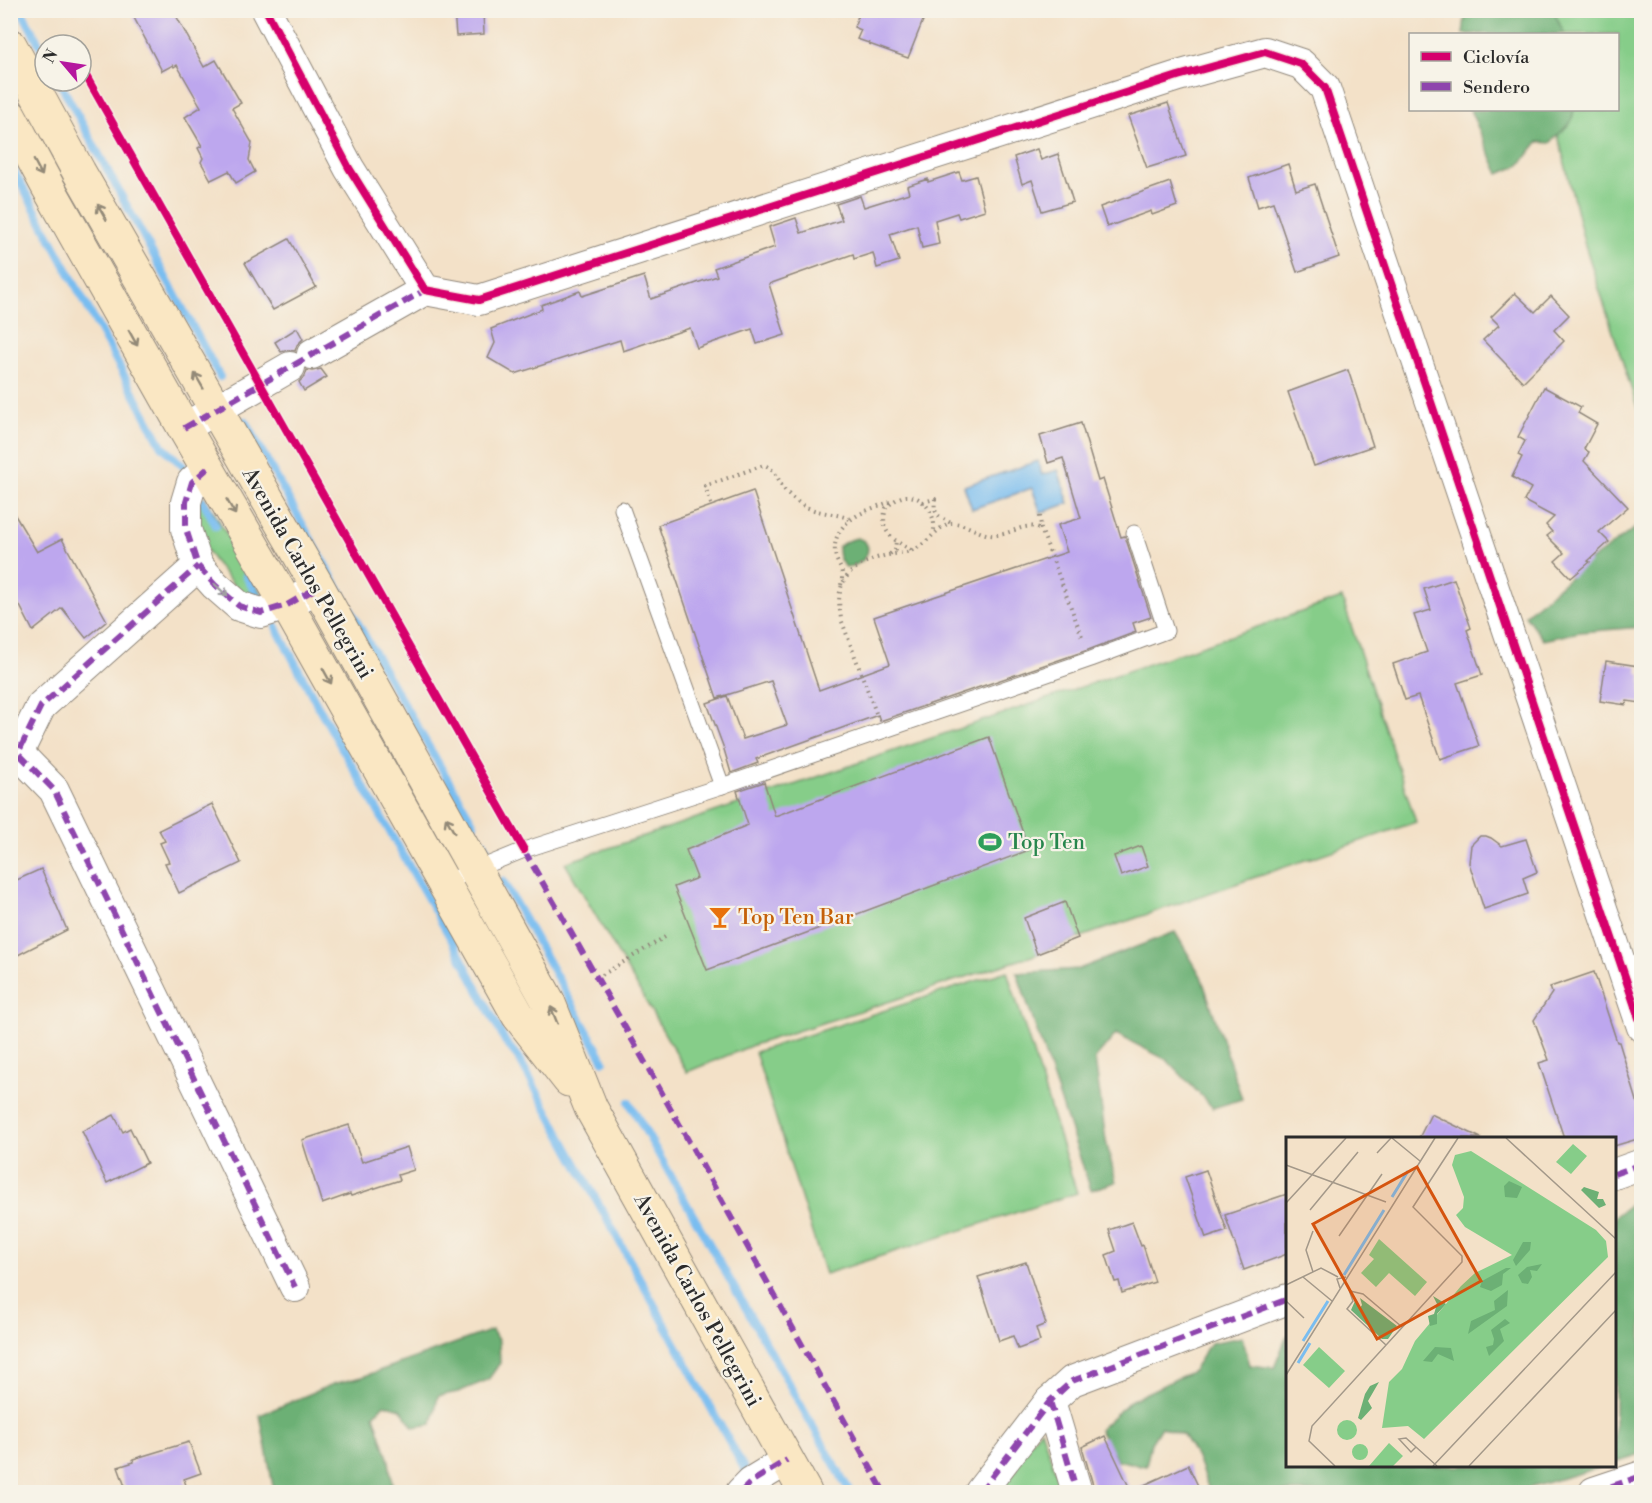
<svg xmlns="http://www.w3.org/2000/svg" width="1652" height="1503" font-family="'Libre Bodoni',serif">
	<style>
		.green { fill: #86cd89; stroke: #587c5a; stroke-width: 1.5 }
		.forest { fill: #6cb075; stroke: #4c6e50; stroke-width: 1.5 }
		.water { fill: #79bdf0; stroke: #52748e; stroke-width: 1.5 }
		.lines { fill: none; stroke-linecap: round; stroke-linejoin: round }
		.stream { stroke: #79bdf0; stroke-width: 8 }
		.building { fill: #bda7ee }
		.service-casing { stroke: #8f867a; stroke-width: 17 }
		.minor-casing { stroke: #8f867a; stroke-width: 32 }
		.secondary-casing { stroke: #8f867a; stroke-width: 35 }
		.path { stroke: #8f867a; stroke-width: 4; stroke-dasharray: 1.5 4.5; stroke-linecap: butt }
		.service { stroke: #fff; stroke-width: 15 }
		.minor { stroke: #fff; stroke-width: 30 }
		.secondary { stroke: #fae7c3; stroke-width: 33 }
		.quiet { stroke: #8e44ad; stroke-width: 6; stroke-dasharray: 12 6; stroke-linecap: butt }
		.cycleway-casing { stroke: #f7f3e8; stroke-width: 11 }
		.cycleway { stroke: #d6006c; stroke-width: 8 }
		.oneway { stroke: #928977 }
		.oneway2 { stroke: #a0a0a0 }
		.labels { text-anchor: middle; stroke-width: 4.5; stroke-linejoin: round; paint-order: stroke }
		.street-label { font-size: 21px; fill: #2b2b2b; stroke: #f7f3e8 }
		.leisure-label { font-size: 21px; fill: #27864d; stroke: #f7f3e8; text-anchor: start }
		.food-label { font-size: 21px; fill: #c56008; stroke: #f7f3e8; text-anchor: start }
		.inset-river { fill: none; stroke: #79bdf0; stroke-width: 3 }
		.inset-road { fill: none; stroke: #a39889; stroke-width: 1.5 }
		.view { fill: #d5540f; fill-opacity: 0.15; stroke: #d5540f; stroke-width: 3 }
		.inset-edge { fill: none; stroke: #2b2b2b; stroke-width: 3 }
	</style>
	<rect width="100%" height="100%" fill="#f7f3e8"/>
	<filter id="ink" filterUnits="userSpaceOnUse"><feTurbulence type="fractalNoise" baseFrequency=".0167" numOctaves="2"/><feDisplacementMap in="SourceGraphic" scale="12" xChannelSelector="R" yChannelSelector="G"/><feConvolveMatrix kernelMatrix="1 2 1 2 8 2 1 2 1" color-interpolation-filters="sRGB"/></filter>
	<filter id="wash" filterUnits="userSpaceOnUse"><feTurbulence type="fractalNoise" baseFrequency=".008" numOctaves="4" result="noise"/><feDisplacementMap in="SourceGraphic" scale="24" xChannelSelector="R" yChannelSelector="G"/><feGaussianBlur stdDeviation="1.35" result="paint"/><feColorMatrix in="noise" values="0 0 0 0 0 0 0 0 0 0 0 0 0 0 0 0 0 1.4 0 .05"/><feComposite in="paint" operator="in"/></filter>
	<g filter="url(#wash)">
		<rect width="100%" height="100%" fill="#f3e1c8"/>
		<!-- green -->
		<g class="green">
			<path d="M1528,11H1641V419L1584,242L1552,110H1618V34H1534Z"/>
			<path d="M205,497L263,596L254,601L244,597L214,561L198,537L199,502Z"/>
			<path d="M1342,598L1416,822L1078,938L1032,956L753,1045L687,1072L565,863Z"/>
			<path d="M1007,971L1077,1193L825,1274L755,1052Z"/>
			<path d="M1041,1429L1062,1492H990Z"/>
		</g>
		<!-- forest -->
		<g class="forest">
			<path d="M1466,10L1554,11L1564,34H1463Z"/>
			<path d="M1470,110H1574L1571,122L1550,143L1538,142L1520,165L1499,174Z"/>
			<path d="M1641,524V627L1580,632L1543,640L1525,615L1584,565Z"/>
			<path d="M857,538C878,543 865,567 846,567C839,561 838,556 838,547L847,541Z"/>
			<path d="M1175,932L1201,976L1242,1099L1213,1108L1167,1060L1116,1034L1095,1059L1106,1141L1116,1182L1091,1190L1017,973L1079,969Z"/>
			<path d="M1639,1198L1642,1200L1641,1454L1615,1462V1216Z"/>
			<path d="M492,1330L499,1342L500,1363L488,1380L458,1392L438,1396L432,1424L413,1427L401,1409L384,1404L374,1415L389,1461L393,1492H274L260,1415L333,1384L362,1377Z"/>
			<path d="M1287,1336L1288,1466H1604L1515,1492H1210L1196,1456L1183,1435L1161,1427L1151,1443L1146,1466L1117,1460L1099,1430L1130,1401L1193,1371L1210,1343L1242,1337L1250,1365L1274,1368Z"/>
		</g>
		<!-- water -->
		<path class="water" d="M1038,461L1042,475L1058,470L1069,503L1041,513L1032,488L972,509L964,486Z"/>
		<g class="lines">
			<!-- stream -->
			<g class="stream">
				<path d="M21,10L45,55"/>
				<path d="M59,81L220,377"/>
				<path d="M10,163L162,446L183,466"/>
				<path d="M245,421L385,672L474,824"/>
				<path d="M203,501L216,526"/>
				<path d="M246,576L260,601"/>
				<path d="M276,627L319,708L455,946L506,1043L518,1057L745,1470"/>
				<path d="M484,843L487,851"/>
				<path d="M503,881L604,1061"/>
				<path d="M629,1102L850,1492"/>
			</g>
		</g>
		<g id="blocks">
			<!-- building -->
			<g class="building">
				<path d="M130,10H173L204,67L216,60L241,103L232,108L252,143L249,160L255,172L236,183L229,171L211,180L201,162L203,158L198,148L202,146L185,117L201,107L177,65L174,67L173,65L162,71Z"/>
				<path d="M454,10H483L484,34L456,36Z"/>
				<path d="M860,10H902L924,18L908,58L869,44V43L857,39L861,30L854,27Z"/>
				<path d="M1168,103L1186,156L1147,168L1128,116Z"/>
				<path d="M1037,149L1041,160L1058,154L1073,202L1042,211L1032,180L1022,184L1014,157Z"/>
				<path d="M1288,164L1296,190L1315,184L1339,257L1297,272L1273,202L1258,207L1249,178Z"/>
				<path d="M959,172L962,180L976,176L985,210L959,218L957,213L935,220L939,244L922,248L917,225L890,234L899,261L877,268L873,253L854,259L853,254L769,284L785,335L757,344L752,329L697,348L690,328L623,351L620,340L515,374L488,358L495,343L491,329L542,309L541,305L580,291L582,296L644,276L651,299L717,276L714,268L775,247L769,227L796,218L801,233L842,220L836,204L860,196L864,207L909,193L907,186L928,179V182Z"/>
				<path d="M1170,182L1177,206L1152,215L1151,211L1107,227L1100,207Z"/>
				<path d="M289,239L316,287L273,310L245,263Z"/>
				<path d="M1515,293L1535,312L1551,296L1569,315L1554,330L1564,341L1523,382L1483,340L1499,325L1491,317Z"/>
				<path d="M297,328L303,339L297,345L295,351L289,350L281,352L275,342Z"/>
				<path d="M321,369L327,377L304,391L299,382L305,376L307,370L312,371Z"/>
				<path d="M1348,370L1373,446L1314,466L1288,392Z"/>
				<path d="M1544,387L1581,407L1578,413L1597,424L1584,449L1589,452L1584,461L1628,507L1599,532L1609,542L1588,561L1590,562L1571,578L1555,561L1564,553L1547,536L1552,532L1546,525L1554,517L1524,501L1531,488L1512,477L1522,457L1518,455L1525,441L1518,437Z"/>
				<path d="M1081,423L1098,481L1103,479L1121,537L1125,536L1151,617L1133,623L1136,632L1088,650L880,721L878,715L756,759L758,763L731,773L723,746L707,703L727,696L743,739L787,725L771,681L717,698L658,525L753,491L819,690L890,664L874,617L1067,552L1058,525L1081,518L1063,458L1048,463L1040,436Z"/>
				<path d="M10,507L37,552L62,539L107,621L86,638L62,608L33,631L19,604L10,608Z"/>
				<path d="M1454,579L1471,628L1467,630L1482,675L1457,683L1479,746L1440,759L1418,696L1405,700L1393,664L1427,652L1414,615L1431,610L1424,589Z"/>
				<path d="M1606,661L1638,666L1637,673L1641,674V703L1627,701L1626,705L1600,701Z"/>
				<path d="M989,737L1029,850L707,970L674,887L697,878L686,850L748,825L737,791L764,782L775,816Z"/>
				<path d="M212,804L241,863L179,893L165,863L169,862L160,843L165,841L159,830Z"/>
				<path d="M1480,836H1486L1491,838L1502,846L1526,839L1537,872L1523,878L1528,894L1484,909L1469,863L1471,845Z"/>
				<path d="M1141,846L1148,866L1121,876L1114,856Z"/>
				<path d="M41,869L67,930L10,959V883Z"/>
				<path d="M1065,902L1078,938L1037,954L1024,918Z"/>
				<path d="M1594,972L1617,1042H1619L1641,1114V1138L1614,1146V1138H1564L1539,1063L1549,1060L1534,1020L1552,993L1550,987Z"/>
				<path d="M1431,1114L1481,1138H1419Z"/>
				<path d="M114,1115L123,1132L130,1128L147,1163L107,1183L82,1131Z"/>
				<path d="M349,1125L362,1162L407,1147L414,1170L398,1175L400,1180L351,1196L350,1194L322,1204L302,1140Z"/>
				<path d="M1206,1170L1227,1231L1206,1238L1185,1177Z"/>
				<path d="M1287,1194V1254L1244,1270L1225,1215Z"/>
				<path d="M1132,1222L1141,1246L1143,1245L1155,1282L1122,1293L1119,1281L1115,1282L1106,1255L1116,1251L1109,1230Z"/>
				<path d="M1026,1262L1046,1324L1036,1328L1040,1341L1018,1349L1013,1336L999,1341L978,1277Z"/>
				<path d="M1105,1436L1131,1491L1188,1465L1201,1492H1095L1082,1447Z"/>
				<path d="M189,1442L201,1473L184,1479L188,1492H127L118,1467L134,1462L133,1459Z"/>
			</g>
		</g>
	</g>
	<g filter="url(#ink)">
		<use href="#blocks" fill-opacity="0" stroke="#8f867a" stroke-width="1.5"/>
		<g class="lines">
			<!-- service casing -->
			<g class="service-casing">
				<g id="service">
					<path d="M622,509L722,786"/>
					<path d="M443,883L524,850L722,786L1091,659L1166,631L1134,533"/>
				</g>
			</g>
			<!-- minor casing -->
			<g class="minor-casing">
				<g id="minor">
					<path d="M266,10L349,168L425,290L479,300L1178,76L1265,52L1301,64L1325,88L1642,1027"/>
					<path d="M312,354L425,290"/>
					<path d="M184,428L290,367"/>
					<path d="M208,468L192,482L186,502V529L198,566L215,585L239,606L261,613L287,605L318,587"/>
					<path d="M10,739L18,753L54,790L295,1287"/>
					<path d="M10,763L18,753L41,706L198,566"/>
					<path d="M1614,1174L1642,1164"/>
					<path d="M1050,1401L1077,1492"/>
					<path d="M741,1492L751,1482L787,1460"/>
					<path d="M980,1492L1050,1401L1072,1381L1288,1299"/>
					<path d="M1594,1492L1642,1476"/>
				</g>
			</g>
			<!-- secondary casing -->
			<g class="secondary-casing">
				<g id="secondary">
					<path d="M10,45L79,172L318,587L548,1001L591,1108L805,1492"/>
					<path d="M10,116L48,187L184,428L287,605L518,1015L569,1080"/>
				</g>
			</g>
			<!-- path -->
			<g class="path">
				<path d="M923,502L935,499C933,515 938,516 951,523"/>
				<path d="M711,504L705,486L764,465C775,469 777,477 782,486C786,493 793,498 799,503C815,514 833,512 850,519"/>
				<path d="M1040,516L1041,529L1083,639"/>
				<path d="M911,550C893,539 879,533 886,508C891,503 898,497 906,496C925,495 938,518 933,534"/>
				<path d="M890,554L895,550L896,541"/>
				<path d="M841,585C845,567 837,567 835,553C832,521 866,510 890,502"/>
				<path d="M876,713L841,619C840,610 838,601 840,592C844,569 869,559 888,555C898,553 907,553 915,549C927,544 941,523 952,523C968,523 981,537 997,535C1012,534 1026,521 1041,529"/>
				<path d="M597,978L665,937"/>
			</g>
			<!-- service -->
			<use href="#service" class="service"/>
			<!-- minor -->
			<use href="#minor" class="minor"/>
			<!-- secondary -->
			<use href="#secondary" class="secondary"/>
			<!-- quiet -->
			<g class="quiet">
				<path d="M184,428L425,290"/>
				<path d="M208,468L192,482L186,502V529L198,566L215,585L239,606L261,613L287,605L318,587"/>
				<path d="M10,739L18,753L54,790L295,1287"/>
				<path d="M10,763L18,753L41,706L198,566"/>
				<path d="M524,850L643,1059L884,1492"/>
				<path d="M1614,1174L1642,1164"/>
				<path d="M1050,1401L1077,1492"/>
				<path d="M741,1492L751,1482L787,1460"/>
				<path d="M980,1492L1050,1401L1072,1381L1288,1299"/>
				<path d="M1594,1492L1642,1476"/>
			</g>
			<!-- cycleway casing -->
			<g class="cycleway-casing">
				<g id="cycleway">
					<path d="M266,10L349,168L425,290L479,300L1178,76L1265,52L1301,64L1325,88L1642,1027"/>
					<path d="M81,67L524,850"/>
				</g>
			</g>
			<!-- cycleway -->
			<use href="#cycleway" class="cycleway"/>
		</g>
		<!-- one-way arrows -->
		<defs><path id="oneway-shaft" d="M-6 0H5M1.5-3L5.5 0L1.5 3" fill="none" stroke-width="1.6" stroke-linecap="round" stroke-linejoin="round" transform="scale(1.5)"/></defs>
		<g class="oneway">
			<use href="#oneway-shaft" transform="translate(38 168) rotate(62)"/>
			<use href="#oneway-shaft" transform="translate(102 212) rotate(-120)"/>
			<use href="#oneway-shaft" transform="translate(133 338) rotate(61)"/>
			<use href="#oneway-shaft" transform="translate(199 381) rotate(-120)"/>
			<use href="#oneway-shaft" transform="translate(231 507) rotate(60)"/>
			<use href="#oneway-shaft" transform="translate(327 676) rotate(61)"/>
			<use href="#oneway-shaft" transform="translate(450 825) rotate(-119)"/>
			<use href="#oneway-shaft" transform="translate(554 1015) rotate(-112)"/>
		</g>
		<use class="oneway2" href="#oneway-shaft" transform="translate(221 590) rotate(42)"/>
	</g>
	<!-- icons -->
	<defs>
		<g id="stadium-bare" transform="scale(1.8)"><path d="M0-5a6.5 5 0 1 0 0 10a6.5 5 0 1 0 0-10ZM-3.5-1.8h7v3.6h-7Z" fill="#2e9e5b" stroke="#f7f3e8" stroke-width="2.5" paint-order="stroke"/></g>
		<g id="bar-bare" transform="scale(1.8)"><path d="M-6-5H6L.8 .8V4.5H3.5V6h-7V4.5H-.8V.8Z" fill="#e8710a" stroke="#f7f3e8" stroke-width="2.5" paint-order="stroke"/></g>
	</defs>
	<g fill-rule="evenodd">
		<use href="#stadium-bare" x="990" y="842"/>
		<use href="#bar-bare" x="720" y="917"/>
	</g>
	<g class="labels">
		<!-- street labels -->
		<g class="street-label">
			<text transform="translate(308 573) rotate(60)" y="7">Avenida Carlos Pellegrini</text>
			<text transform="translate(698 1300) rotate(61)" y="7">Avenida Carlos Pellegrini</text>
		</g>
		<!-- leisure labels -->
		<g class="leisure-label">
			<text x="1008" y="849">Top Ten</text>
		</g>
		<!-- food labels -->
		<g class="food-label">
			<text x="738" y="924">Top Ten Bar</text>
		</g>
	</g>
	<!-- overview -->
	<g transform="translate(1286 1137)">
		<rect width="330" height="330" fill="#f3e1c8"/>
		<path d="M287,7L301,19L285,37L270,25ZM185,14L310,93L320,104L322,120L138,302L122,289L96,291L103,245L116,232L129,204L175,149L189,136L226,118L179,90L170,78L177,71L178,60L166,28L169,18ZM93,102L141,145L129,159L103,136L90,150L75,136L88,122L83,118ZM33,210L59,234L43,251L17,228ZM51 293a10 10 0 1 1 20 0a10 10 0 1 1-20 0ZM103,306L117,319L107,329H83ZM66 315a8 8 0 1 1 16 0a8 8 0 1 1-16 0Z" fill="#86cd89"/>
		<path d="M223,44L236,50L231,61L219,60L218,49ZM298,50L313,55L311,62H317L320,68L313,71L295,53ZM237,105H245L244,113L230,129L227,123ZM256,127L251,134L244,133L246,140L242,147L236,146L232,138L241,130ZM220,131H225L217,137L216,148L205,154L194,150L196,144ZM222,153L221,169L182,197L185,184L209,173L208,164ZM147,159L160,167L151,177V187L144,189L142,179L148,177L151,167ZM74,161L111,189L102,202H96L65,173L69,164L74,171L76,168ZM219,182L224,186L214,192L218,204L203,219L200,210L207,208L208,202L205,193ZM149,210L165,211L168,224L152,217L146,225L137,224ZM93,245L82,264L86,271L75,283L72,281L79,257L84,249Z" fill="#6cb075"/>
		<path class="inset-river" d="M106,60L122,34M58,138L98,73M17,204L42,164M12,226L24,206"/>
		<path class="inset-road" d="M106,1L134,24M220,1L330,102M91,16L105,1M0,28L100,65M0,66L60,1M24,73L72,15M53,99L96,37M27,135L20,113L27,94M17,140L46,164M0,148L35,131L52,140M54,151L51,142L60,140M63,153L67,164L61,172L100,208M64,154L77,157L116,190M0,164L18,181M0,238L149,1M130,310L125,315L113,302L120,301L151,329M49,329L23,304L26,289L176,125V119L127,70L172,1M147,329L330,135M183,329L330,173"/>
		<path class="view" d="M131,30L195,144L91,202L27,87Z"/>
		<rect width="330" height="330" class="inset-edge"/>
	</g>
	<!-- margin -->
	<rect width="1652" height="1503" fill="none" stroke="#f7f3e8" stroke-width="36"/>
	<!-- legend -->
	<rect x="1409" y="33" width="210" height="78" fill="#f7f3e8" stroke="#a5a39c" stroke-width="1.5"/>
	<rect x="1421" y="52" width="30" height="9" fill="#d6006c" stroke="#a5a39c" stroke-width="1.5"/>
	<text x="1463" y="63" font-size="18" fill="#2b2b2b">Ciclovía</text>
	<rect x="1421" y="82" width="30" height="9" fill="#8e44ad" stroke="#a5a39c" stroke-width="1.5"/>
	<text x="1463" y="93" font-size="18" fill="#2b2b2b">Sendero</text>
	<!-- north arrow -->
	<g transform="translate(63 63) rotate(299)"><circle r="28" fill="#f7f3e8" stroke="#a5a39c" stroke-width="1.5"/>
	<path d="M0-4.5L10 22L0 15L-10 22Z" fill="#b5179e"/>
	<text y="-9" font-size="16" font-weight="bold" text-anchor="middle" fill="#2b2b2b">N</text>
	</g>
</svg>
